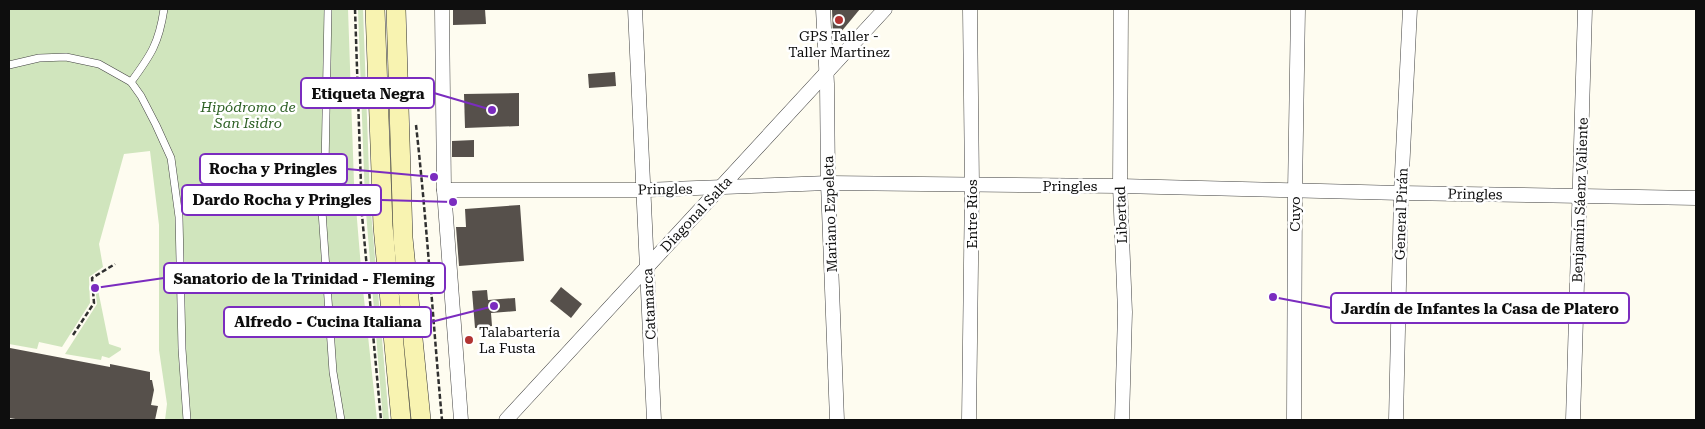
<svg xmlns="http://www.w3.org/2000/svg" width="1705" height="429" font-family="'Roboto Serif',serif">
	<style>
		.green { fill: #d0e5bd }
		.building { fill: #56504b }
		.lines { fill: none; stroke-linecap: round; stroke-linejoin: round }
		.service-casing { stroke: #414141; stroke-width: 8 }
		.minor-casing { stroke: #414141; stroke-width: 15 }
		.secondary-casing { stroke: #303030; stroke-width: 20 }
		.path { stroke: #303030; stroke-width: 2.5; stroke-dasharray: 5 2.5; stroke-linecap: butt }
		.service { stroke: #fff; stroke-width: 7 }
		.minor { stroke: #fff; stroke-width: 14 }
		.secondary { stroke: #f8f3b1; stroke-width: 19 }
		.poi-dot { fill: #b23332; stroke: #fff; stroke-width: 2 }
		.labels { text-anchor: middle; stroke-width: 5; stroke-linejoin: round; paint-order: stroke }
		.poi-label { font-size: 14px; fill: #0e0e0e; stroke: #fff }
		.park-label { font-size: 14px; font-style: italic; fill: #2d6024; stroke: #fff }
		.street-label { font-size: 14px; fill: #0e0e0e; stroke: #fff }
		.leader { fill: none; stroke: #7b2cbf; stroke-width: 2 }
		.callout-dot { fill: #7b2cbf; stroke: #fff; stroke-width: 2 }
		.callout { fill: #fff; stroke: #7b2cbf; stroke-width: 2 }
		.callout-label { font-size: 15px; text-anchor: middle; font-weight: bold; fill: #0e0e0e }
	</style>
	<rect width="100%" height="100%" fill="#fefcf0"/>
	<!-- green -->
	<g class="green">
		<path d="M9,9H348L354,183L362,280L377,420H165L167,404L159,350V225L150,151L124,154L99,244L103,267L89,277L90,303L62,347L39,342L37,349L9,344Z"/>
		<path d="M358,9H363L370,200L389,420H383L365,200Z"/>
		<path d="M97,285L109,344L121,348V350L109,358L102,356L101,360L65,354L97,304L95,286Z"/>
	</g>
	<!-- building -->
	<g class="building">
		<path d="M485,9L486,24L453,25V10Z"/>
		<path d="M832,9H860L836,38L833,36Z"/>
		<path d="M615,72L616,86L589,88L588,74Z"/>
		<path d="M519,93V126L465,128L464,94Z"/>
		<path d="M474,140V157H452V141Z"/>
		<path d="M520,205L524,261L459,266L456,227H466L465,209Z"/>
		<path d="M561,287L582,304L571,318L550,301Z"/>
		<path d="M487,290L488,300L515,298L516,311L491,313L492,326L475,328L472,291Z"/>
		<path d="M10,348L110,367V364L150,372V380H152L154,390L151,405L158,406L155,420H22L9,418Z"/>
	</g>
	<g class="lines">
		<!-- service casing -->
		<g class="service-casing">
			<g id="service">
				<path d="M328,9L325,168L322,211L333,372L341,420"/>
				<path d="M9,65L39,58L66,57L99,64L131,82L141,96L156,125L171,158L179,217L182,349L187,420"/>
				<path d="M131,82C151,55 159,43 164,9"/>
			</g>
		</g>
		<!-- minor casing -->
		<g class="minor-casing">
			<g id="minor">
				<path d="M442,9L444,190L461,420"/>
				<path d="M635,9L654,420"/>
				<path d="M823,9L827,84L828,183L837,420"/>
				<path d="M1121,9L1120,186L1125,312L1122,420"/>
				<path d="M444,190H643L828,183L1120,186L1401,193L1696,198"/>
				<path d="M506,420L885,9"/>
				<path d="M969,420L972,185L970,9"/>
				<path d="M1294,420L1295,191L1298,9"/>
				<path d="M1396,420L1401,193L1410,9"/>
				<path d="M1573,420L1585,9"/>
			</g>
		</g>
		<!-- secondary casing -->
		<g class="secondary-casing">
			<g id="secondary">
				<path d="M375,9L383,226L401,420"/>
				<path d="M396,9L403,238L421,420"/>
			</g>
		</g>
		<!-- path -->
		<g class="path">
			<path d="M355,9L362,215L381,420"/>
			<path d="M416,125C427,224 433,322 442,420"/>
			<path d="M73,335L94,303L92,278L115,264"/>
		</g>
		<!-- service -->
		<use href="#service" class="service"/>
		<!-- minor -->
		<use href="#minor" class="minor"/>
		<!-- secondary -->
		<use href="#secondary" class="secondary"/>
	</g>
	<!-- markers -->
	<g class="poi-dot">
		<circle cx="839" cy="20" r="5"/>
		<circle cx="469" cy="340" r="5"/>
	</g>
	<g class="labels">
		<!-- poi labels -->
		<g class="poi-label">
			<text x="839" y="41">GPS Taller -<tspan x="839" dy="16">Taller Martinez</tspan></text>
			<text x="479" y="337" text-anchor="start">Talabartería<tspan x="479" dy="16">La Fusta</tspan></text>
		</g>
		<!-- park labels -->
		<g class="park-label">
			<text x="248" y="112">Hipódromo de<tspan x="248" dy="16">San Isidro</tspan></text>
		</g>
		<!-- street labels -->
		<g class="street-label">
			<text x="1070" y="191">Pringles</text>
			<text transform="translate(665 189) rotate(-1)" y="5">Pringles</text>
			<text transform="translate(1475 194) rotate(1)" y="5">Pringles</text>
			<text transform="translate(1580 200) rotate(-88)" y="5">Benjamín Sáenz Valiente</text>
			<text transform="translate(696 214) rotate(-47)" y="5">Diagonal Salta</text>
			<text transform="translate(830 214) rotate(-92)" y="5">Mariano Ezpeleta</text>
			<text transform="translate(972 214) rotate(-90)" y="5">Entre Ríos</text>
			<text transform="translate(1295 214) rotate(-90)" y="5">Cuyo</text>
			<text transform="translate(1401 214) rotate(-88)" y="5">General Pirán</text>
			<text transform="translate(1121 215) rotate(-92)" y="5">Libertad</text>
			<text transform="translate(649 304) rotate(-93)" y="5">Catamarca</text>
		</g>
	</g>
	<!-- callouts -->
	<path class="leader" d="M492 110L434 93M434 177L347 169M453 202L381 200M95 288L164 278M1273 297L1331 308M494 306L431 322"/>
	<g class="callout-dot">
		<circle cx="492" cy="110" r="5"/>
		<circle cx="434" cy="177" r="5"/>
		<circle cx="453" cy="202" r="5"/>
		<circle cx="95" cy="288" r="5"/>
		<circle cx="1273" cy="297" r="5"/>
		<circle cx="494" cy="306" r="5"/>
	</g>
	<g class="callout">
		<rect x="301" y="78" width="133" height="30" rx="5"/>
		<rect x="200" y="154" width="147" height="30" rx="5"/>
		<rect x="182" y="185" width="199" height="30" rx="5"/>
		<rect x="164" y="263" width="281" height="30" rx="5"/>
		<rect x="1331" y="293" width="298" height="30" rx="5"/>
		<rect x="224" y="307" width="207" height="30" rx="5"/>
	</g>
	<g class="callout-label">
		<text x="368" y="99">Etiqueta Negra</text>
		<text x="273" y="174">Rocha y Pringles</text>
		<text x="282" y="205">Dardo Rocha y Pringles</text>
		<text x="304" y="284">Sanatorio de la Trinidad - Fleming</text>
		<text x="1480" y="314">Jardín de Infantes la Casa de Platero</text>
		<text x="328" y="327">Alfredo - Cucina Italiana</text>
	</g>
	<!-- border -->
	<rect width="1705" height="429" fill="none" stroke="#0e0e0e" stroke-width="20"/>
</svg>
